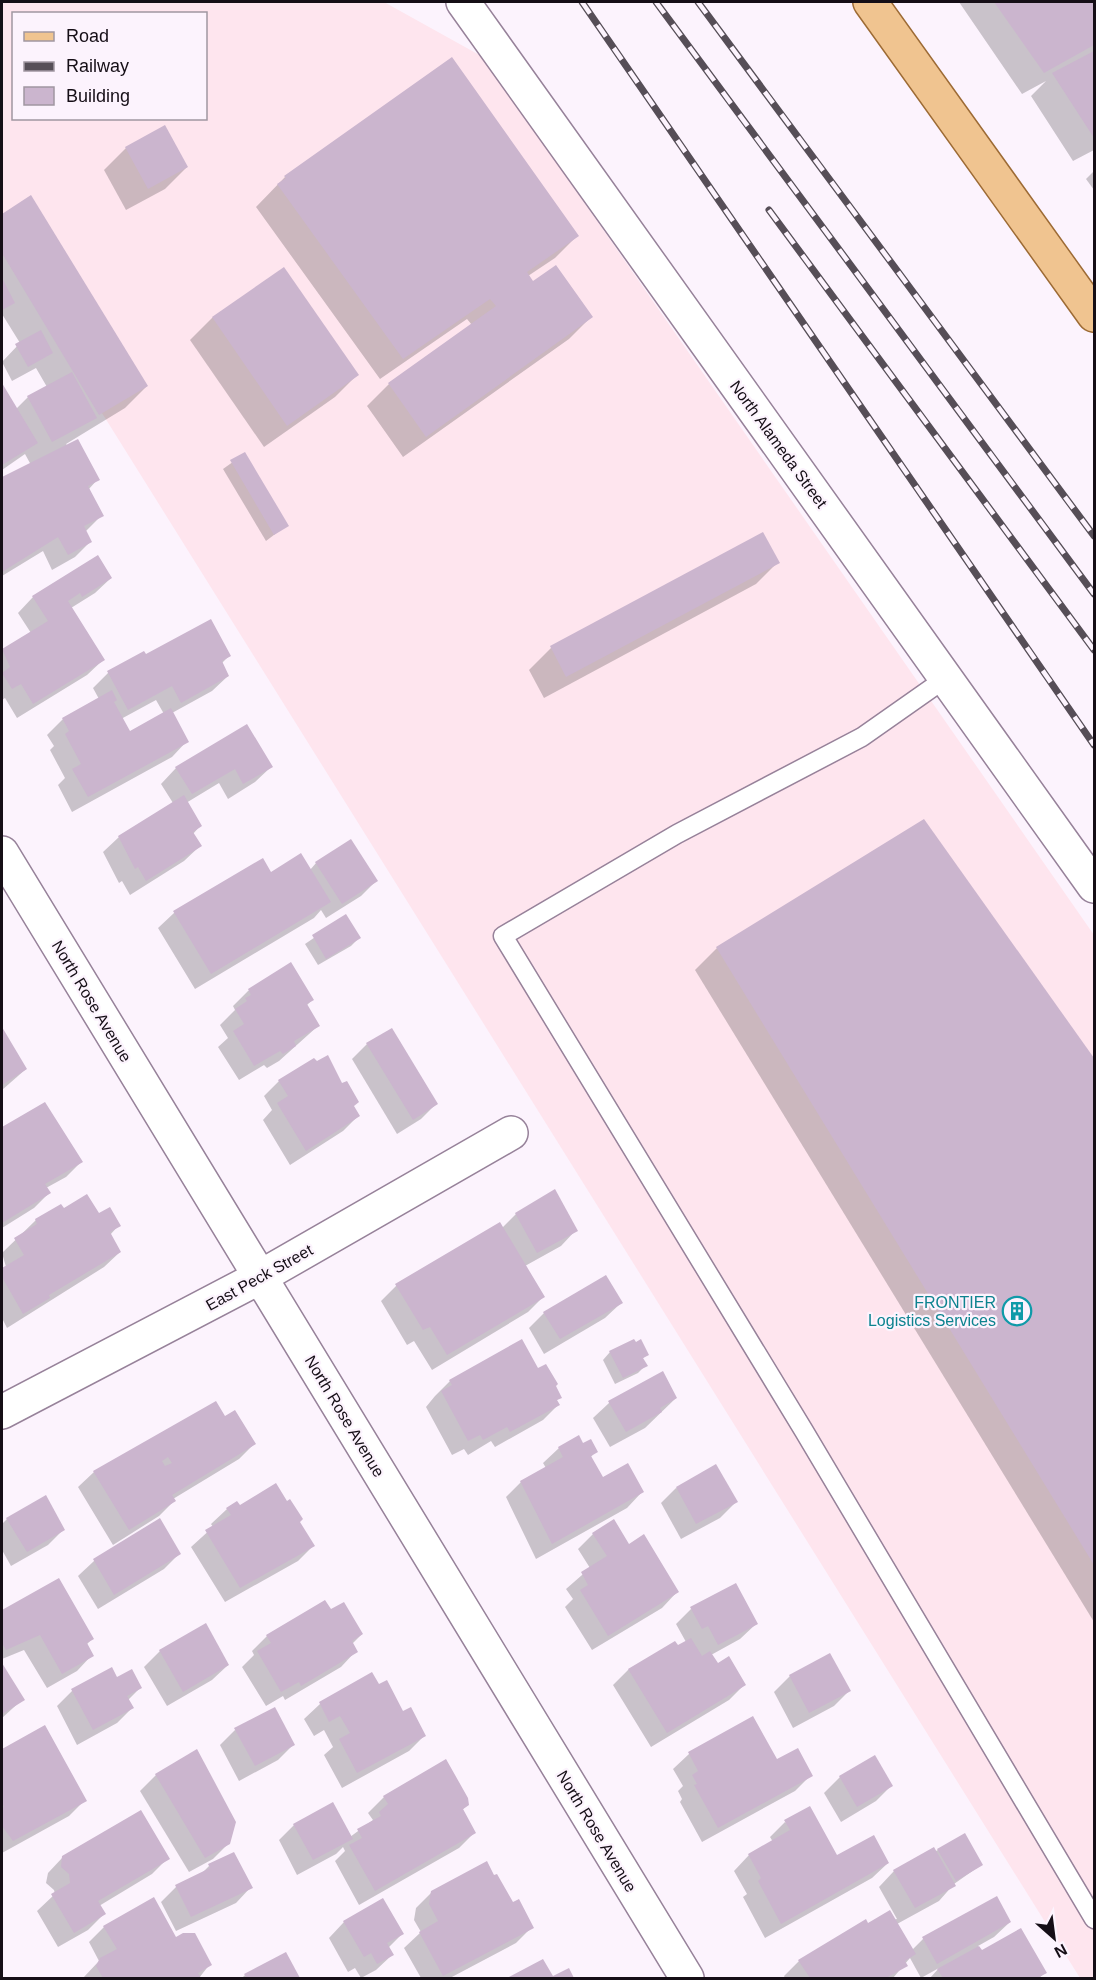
<svg xmlns="http://www.w3.org/2000/svg" width="1096" height="1980" font-family="Arial,sans-serif">
	<style>
		.industrial { fill: #fee5ee; fill-rule: evenodd }
		.shadow { fill: #0003; fill-rule: evenodd }
		.building { fill: #cbb5ce; fill-rule: evenodd }
		.lines { fill: none; stroke-linecap: round; stroke-linejoin: round }
		.service-casing { stroke: #97829a; stroke-width: 21 }
		.minor-casing { stroke: #97829a; stroke-width: 36 }
		.tertiary-casing { stroke: #97829a; stroke-width: 36 }
		.primary-casing { stroke: #9d6b35; stroke-width: 36 }
		.service { stroke: #fff; stroke-width: 18 }
		.minor { stroke: #fff; stroke-width: 33 }
		.tertiary { stroke: #fff; stroke-width: 33 }
		.primary { stroke: #f0c490; stroke-width: 33 }
		.rail-casing { stroke: #564e57; stroke-width: 7 }
		.rail { stroke: #fcf3fd; stroke-width: 4.5; stroke-dasharray: 14; stroke-linecap: butt }
		.labels { text-anchor: middle; stroke-width: 4.5; stroke-linejoin: round; paint-order: stroke }
		.street-label { font-size: 16px; fill: #150e16; stroke: #fcf3fd }
		.culture-label { font-size: 16px; fill: #0d838f; stroke: #fcf3fd; text-anchor: end }
	</style>
	<rect width="100%" height="100%" fill="#fcf3fd"/>
	<!-- industrial -->
	<path class="industrial" d="M2,2H384L483,57L1094,935V1978H1080L2,253ZM14,14H206V118H14Z"/>
	<!-- shadow -->
	<g class="shadow">
		<path d="M959,2H1094V150L1073,161L1031,96L1046,81L1022,94Z"/>
		<path d="M126,148L187,167L165,189L126,210L104,170Z"/>
		<path d="M1094,171V190L1086,179Z"/>
		<path d="M285,177L577,236L555,258L528,276L533,283L591,317L569,339L403,457L367,406L389,384L472,325L467,319L380,379L256,207Z"/>
		<path d="M30,197L147,386L125,408L66,444L98,479L88,490L102,515L85,532L91,541L75,557L52,570L43,551L2,576V480L31,465L25,454L2,470V386L16,409L28,397L47,387L36,368L12,381L2,362L20,343L2,314V215Z"/>
		<path d="M284,269L357,375L335,397L264,447L190,340L212,318Z"/>
		<path d="M244,454L287,525L266,541L223,469Z"/>
		<path d="M778,562L756,584L544,698L529,670L551,648Z"/>
		<path d="M111,578L95,593L71,608L103,660L87,675L17,718L5,698L2,700V651L31,633L18,613L33,597Z"/>
		<path d="M145,656H229L221,664L228,676L212,691L172,713L187,741L172,757L72,812L58,785L65,778L50,750L54,746L47,735L63,719L99,699L93,688L108,673ZM156,700L164,714L129,733L121,719Z"/>
		<path d="M271,767L255,782L228,799L219,783L186,803L200,826L193,834L200,846L184,861L130,895L122,881L119,883L103,852L119,837L173,803L161,784L176,768Z"/>
		<path d="M924,821L1094,1060V1622L695,970L717,948Z"/>
		<path d="M262,860L271,874L310,870L316,863L376,881L361,896L326,918L321,910L314,918L195,989L158,928L174,913Z"/>
		<path d="M346,916L359,938L351,946L318,965L305,944Z"/>
		<path d="M291,964L312,1000L306,1006L318,1026L279,1061L267,1068L264,1065L239,1080L218,1047L228,1038L220,1025L235,1010L233,1006L248,991Z"/>
		<path d="M2,1030L26,1069L2,1090Z"/>
		<path d="M367,1044L436,1104L421,1119L397,1134L352,1059Z"/>
		<path d="M279,1081L353,1106L358,1116L343,1131L290,1165L263,1120L272,1110L264,1096Z"/>
		<path d="M44,1104L81,1162L66,1177L46,1188L49,1193L34,1208L2,1228V1129Z"/>
		<path d="M63,1210L98,1215L119,1225L110,1235L120,1252L104,1267L7,1328L2,1318V1270L6,1267L2,1253L36,1220Z"/>
		<path d="M516,1214L576,1230L561,1246L525,1266L543,1297L528,1312L432,1370L414,1341L407,1345L381,1301L396,1286L502,1228Z"/>
		<path d="M621,1303L605,1318L544,1354L529,1328L544,1313Z"/>
		<path d="M610,1352L647,1355L642,1359L646,1365L638,1373L615,1384L603,1360Z"/>
		<path d="M538,1370L554,1386L560,1397L556,1401L558,1405L543,1420L495,1447L491,1441L468,1455L464,1449L452,1455L426,1407L435,1396L450,1381Z"/>
		<path d="M662,1373L676,1398L645,1428L610,1447L593,1418L609,1403Z"/>
		<path d="M224,1418L254,1444L239,1459L173,1499L174,1501L159,1516L113,1545L78,1487L94,1472Z"/>
		<path d="M583,1445L596,1451L590,1458L602,1479L642,1492L627,1508L536,1559L506,1497L521,1482L546,1468L543,1463L559,1448Z"/>
		<path d="M676,1488L736,1502L720,1518L681,1539L661,1503Z"/>
		<path d="M240,1507L298,1522L313,1546L298,1561L225,1602L191,1547L213,1527L211,1524L227,1509Z"/>
		<path d="M7,1519L64,1529L48,1545L11,1566L2,1550V1524Z"/>
		<path d="M159,1520L179,1554L164,1569L98,1609L78,1576L94,1561Z"/>
		<path d="M593,1534L628,1546L677,1592L662,1608L592,1650L565,1607L573,1599L566,1589L590,1568L578,1549Z"/>
		<path d="M58,1580L92,1639L86,1645L92,1655L77,1671L47,1688L24,1650L2,1659V1612Z"/>
		<path d="M691,1609L756,1624L740,1639L711,1655L717,1665L744,1685L729,1700L651,1747L613,1685L628,1670L674,1643L677,1647L686,1642L676,1624Z"/>
		<path d="M331,1611L362,1634L352,1644L356,1651L341,1667L285,1700L283,1696L266,1706L242,1667L254,1655L252,1651L267,1636Z"/>
		<path d="M160,1651L228,1665L212,1680L167,1706L144,1667Z"/>
		<path d="M830,1655L849,1691L834,1706L793,1728L774,1692L790,1676Z"/>
		<path d="M2,1666L23,1699L2,1718Z"/>
		<path d="M372,1674L379,1686L424,1736L409,1751L342,1788L324,1755L333,1747L324,1730L314,1736L304,1719L320,1704Z"/>
		<path d="M117,1679L140,1688L128,1700L132,1708L117,1723L77,1745L57,1706L72,1691Z"/>
		<path d="M752,1718L776,1761L811,1775L795,1791L702,1842L680,1802L682,1799L678,1791L683,1786L673,1769L689,1754Z"/>
		<path d="M44,1727L85,1800L69,1816L2,1853V1752Z"/>
		<path d="M235,1730L293,1745L278,1760L239,1781L220,1745Z"/>
		<path d="M196,1751L229,1843L213,1859L189,1872L140,1791L156,1775Z"/>
		<path d="M874,1757L891,1786L876,1801L841,1822L824,1793L840,1777Z"/>
		<path d="M384,1797L468,1805L462,1810L474,1833L459,1848L359,1905L335,1861L345,1851L343,1847L336,1854L297,1875L279,1840L294,1825L350,1837L373,1820L368,1813Z"/>
		<path d="M785,1822L837,1857L888,1863L872,1878L765,1938L743,1897L747,1894L734,1871L749,1855L773,1842L770,1837Z"/>
		<path d="M938,1850L981,1865L954,1884L939,1901L897,1924L912,1950L923,1939L1010,1922L994,1937L978,1946L981,1952L1045,1973L1039,1978H930L939,1968L921,1978L910,1958L893,1978H785L784,1976L799,1961L868,1925L897,1919L879,1887L894,1871Z"/>
		<path d="M63,1857L168,1858L152,1874L99,1906L104,1914L88,1930L58,1947L37,1911L55,1894L54,1890L46,1883L48,1873Z"/>
		<path d="M209,1866L251,1887L236,1903L176,1931L161,1902L176,1887L200,1875Z"/>
		<path d="M432,1892L512,1905L532,1927L516,1943L450,1978H421L404,1948L421,1932L414,1920L416,1908Z"/>
		<path d="M344,1922L402,1934L388,1948L392,1955L376,1970L361,1978L355,1968L348,1972L329,1938Z"/>
		<path d="M104,1927L176,1939L210,1964L199,1978H83L99,1961L89,1942Z"/>
		<path d="M285,1954L299,1978H242L245,1975Z"/>
		<path d="M543,1961L552,1978L568,1970L573,1978H511Z"/>
	</g>
	<!-- building -->
	<g class="building">
		<path d="M994,2H1094V45L1044,73Z"/>
		<path d="M1094,51V138L1052,73Z"/>
		<path d="M452,57L579,236L527,272L533,281L556,265L593,317L426,437L388,383L496,306L490,299L403,359L277,184L286,178L284,176Z"/>
		<path d="M165,125L188,167L148,189L125,147Z"/>
		<path d="M31,195L148,386L99,415L2,253V214Z"/>
		<path d="M284,267L359,375L287,426L212,317Z"/>
		<path d="M2,278L15,303L2,310Z"/>
		<path d="M41,330L53,353L28,367L15,344Z"/>
		<path d="M72,372L97,418L52,442L27,396Z"/>
		<path d="M2,383L38,443L2,465Z"/>
		<path d="M78,439L100,480L88,486L104,516L84,526L92,542L68,555L58,537L2,572V477Z"/>
		<path d="M245,452L289,526L274,535L230,460Z"/>
		<path d="M763,532L780,563L566,677L550,646Z"/>
		<path d="M98,555L112,578L82,597L80,593L68,601L105,660L33,704L21,684L12,689L2,673L10,667L2,649L48,621L32,596Z"/>
		<path d="M211,619L231,656L222,661L229,676L181,703L172,686L128,710L107,671L144,651L146,654Z"/>
		<path d="M112,690L117,700L114,702L130,731L171,708L189,742L88,797L72,769L81,764L65,734L69,731L62,718Z"/>
		<path d="M247,724L273,767L243,784L235,769L192,794L175,767Z"/>
		<path d="M184,795L202,826L193,832L202,846L146,881L138,867L135,869L118,836Z"/>
		<path d="M924,819L1094,1058V1565L716,947Z"/>
		<path d="M351,839L378,881L342,904L315,862Z"/>
		<path d="M301,853L331,902L211,974L173,911L263,858L271,872Z"/>
		<path d="M346,914L361,938L326,959L312,935Z"/>
		<path d="M291,962L314,1000L307,1004L320,1026L294,1041L296,1046L283,1054L280,1051L254,1066L233,1031L244,1024L235,1009L247,1001L245,998L251,995L248,989Z"/>
		<path d="M2,1027L27,1069L2,1085Z"/>
		<path d="M392,1028L438,1104L413,1120L366,1043Z"/>
		<path d="M328,1055L342,1083L347,1081L359,1102L354,1106L360,1116L306,1151L277,1103L288,1096L278,1080L314,1058L317,1061Z"/>
		<path d="M45,1102L83,1162L45,1184L51,1193L2,1223V1127Z"/>
		<path d="M555,1189L578,1231L537,1253L515,1213Z"/>
		<path d="M87,1194L99,1213L110,1207L121,1226L110,1232L121,1252L49,1295L50,1298L23,1314L2,1277V1268L24,1255L14,1238L37,1224L35,1219L61,1204L64,1208Z"/>
		<path d="M500,1222L545,1297L447,1355L430,1327L423,1330L395,1284Z"/>
		<path d="M606,1275L623,1303L560,1339L543,1312Z"/>
		<path d="M522,1339L538,1368L546,1364L558,1384L556,1386L562,1398L557,1400L560,1405L510,1432L507,1427L483,1440L480,1435L468,1441L441,1391L452,1385L449,1380Z"/>
		<path d="M634,1339L636,1342L641,1339L649,1355L643,1358L648,1366L623,1378L609,1351Z"/>
		<path d="M663,1371L677,1398L660,1408L662,1412L626,1432L608,1401Z"/>
		<path d="M216,1401L225,1416L235,1410L256,1444L172,1495L176,1501L129,1530L93,1471ZM168,1457L172,1463L165,1466L162,1461Z"/>
		<path d="M579,1435L583,1443L591,1439L598,1452L591,1456L603,1477L628,1463L644,1492L552,1544L520,1481L563,1457L558,1447Z"/>
		<path d="M716,1464L738,1502L696,1524L676,1487Z"/>
		<path d="M276,1483L287,1501L290,1499L303,1519L300,1522L315,1546L240,1588L205,1530L231,1515L226,1508L237,1501L240,1505Z"/>
		<path d="M46,1495L65,1530L27,1552L6,1518Z"/>
		<path d="M160,1518L181,1554L114,1595L93,1559Z"/>
		<path d="M614,1519L629,1544L644,1534L679,1592L608,1636L580,1590L588,1585L581,1572L607,1556L592,1533Z"/>
		<path d="M59,1578L94,1639L87,1643L94,1656L62,1674L40,1635L6,1650L2,1643V1610Z"/>
		<path d="M736,1583L758,1624L718,1645L708,1626L702,1629L690,1607Z"/>
		<path d="M325,1600L331,1609L344,1602L363,1634L352,1641L358,1652L301,1686L299,1682L281,1692L257,1651L271,1643L266,1635Z"/>
		<path d="M206,1623L229,1665L183,1692L159,1650Z"/>
		<path d="M691,1638L702,1656L710,1651L718,1663L729,1656L746,1685L667,1733L628,1669L675,1641L678,1645Z"/>
		<path d="M830,1653L851,1691L809,1713L789,1675Z"/>
		<path d="M2,1663L25,1700L2,1714Z"/>
		<path d="M112,1667L117,1677L132,1669L142,1688L127,1696L134,1708L93,1730L71,1689Z"/>
		<path d="M372,1672L379,1684L387,1680L403,1711L411,1707L426,1736L357,1773L339,1739L350,1733L340,1716L329,1722L319,1702Z"/>
		<path d="M275,1707L295,1745L255,1766L234,1728Z"/>
		<path d="M753,1716L777,1759L798,1748L813,1776L718,1828L694,1785L697,1784L692,1775L698,1771L688,1752Z"/>
		<path d="M45,1725L87,1801L13,1841L2,1826V1808L4,1807L2,1802V1749Z"/>
		<path d="M197,1749L236,1822L230,1844L205,1858L155,1774Z"/>
		<path d="M875,1755L893,1786L857,1807L839,1776Z"/>
		<path d="M446,1759L468,1798L469,1805L463,1809L476,1833L375,1891L349,1845L362,1838L357,1829L381,1816L379,1812L388,1804L383,1796Z"/>
		<path d="M333,1802L353,1839L313,1860L293,1824Z"/>
		<path d="M810,1806L837,1855L874,1835L889,1863L781,1924L758,1881L761,1878L748,1854L790,1830L784,1820Z"/>
		<path d="M141,1810L170,1859L98,1901L106,1914L74,1933L51,1894L70,1883L69,1874L61,1867L62,1856Z"/>
		<path d="M965,1833L983,1865L956,1881L937,1849Z"/>
		<path d="M934,1847L956,1886L915,1908L893,1870Z"/>
		<path d="M234,1852L253,1888L191,1917L175,1885L210,1868L208,1864Z"/>
		<path d="M487,1861L494,1875L497,1874L513,1902L519,1899L534,1928L443,1976L419,1932L438,1921L429,1904L431,1891Z"/>
		<path d="M997,1896L1011,1922L937,1964L922,1937Z"/>
		<path d="M154,1897L176,1937L183,1933H195L212,1965L198,1973L201,1978H103L96,1966L100,1958L117,1949L103,1926Z"/>
		<path d="M383,1898L404,1934L387,1943L394,1955L377,1964L371,1953L364,1957L343,1921Z"/>
		<path d="M890,1910L916,1954L905,1961L908,1966L886,1978H810L798,1960L866,1919L868,1923Z"/>
		<path d="M1021,1928L1047,1973L1037,1978H943L937,1969L979,1946L982,1950Z"/>
		<path d="M286,1952L300,1978H247L244,1974Z"/>
		<path d="M543,1959L553,1976L569,1968L574,1978H507Z"/>
	</g>
	<g class="lines">
		<!-- service casing -->
		<g class="service-casing">
			<path id="service" d="M946,678L862,737L677,834L503,936L804,1431L1094,1919"/>
		</g>
		<!-- minor casing -->
		<g class="minor-casing">
			<g id="minor">
				<path d="M2,853L687,1978"/>
				<path d="M2,1412L260,1277L511,1133"/>
			</g>
		</g>
		<!-- tertiary casing -->
		<g class="tertiary-casing">
			<path id="tertiary" d="M463,2L1094,886"/>
		</g>
		<!-- primary casing -->
		<g class="primary-casing">
			<path id="primary" d="M870,2L1094,315"/>
		</g>
		<!-- service -->
		<use href="#service" class="service"/>
		<!-- minor -->
		<use href="#minor" class="minor"/>
		<!-- tertiary -->
		<use href="#tertiary" class="tertiary"/>
		<!-- primary -->
		<use href="#primary" class="primary"/>
		<!-- rail casing -->
		<g class="rail-casing">
			<g id="rail">
				<path d="M582,2L1094,745"/>
				<path d="M656,2L1094,594"/>
				<path d="M698,2L1094,536"/>
				<path d="M769,210L1094,650"/>
			</g>
		</g>
		<!-- rail -->
		<use href="#rail" class="rail"/>
	</g>
	<!-- icons -->
	<defs>
		<g id="building-ring" transform="scale(1.5)"><circle r="9.5" fill="#fcf3fd" stroke="#0f9aa8" stroke-width="1.5"/><path d="M-4-6H4V6H1V3H-1V6H-4ZM-2.5-4.3h1.7v1.8h-1.7ZM.8-4.3h1.7v1.8H.8ZM-2.5-1h1.7V.8h-1.7ZM.8-1h1.7V.8H.8Z" fill="#0f9aa8"/></g>
	</defs>
	<g fill-rule="evenodd">
		<use href="#building-ring" x="1017" y="1311"/>
	</g>
	<g class="labels">
		<!-- street labels -->
		<g class="street-label">
			<text transform="translate(779 444) rotate(54)" y="6">North Alameda Street</text>
			<text transform="translate(92 1001) rotate(59)" y="6">North Rose Avenue</text>
			<text transform="translate(259 1277) rotate(-29)" y="6">East Peck Street</text>
			<text transform="translate(345 1416) rotate(59)" y="6">North Rose Avenue</text>
			<text transform="translate(597 1831) rotate(59)" y="6">North Rose Avenue</text>
		</g>
		<!-- culture labels -->
		<g class="culture-label">
			<text x="996" y="1308">FRONTIER<tspan x="996" dy="18">Logistics Services</tspan></text>
		</g>
	</g>
	<!-- border -->
	<rect width="1096" height="1980" fill="none" stroke="#150e16" stroke-width="6"/>
	<!-- legend -->
	<rect x="12" y="12" width="195" height="108" fill="#fcf3fd" stroke="#a097a1" stroke-width="1.5"/>
	<rect x="24" y="32" width="30" height="9" fill="#f0c490" stroke="#a097a1" stroke-width="1.5"/>
	<text x="66" y="42" font-size="18" fill="#150e16">Road</text>
	<rect x="24" y="62" width="30" height="9" fill="#564e57" stroke="#a097a1" stroke-width="1.5"/>
	<text x="66" y="72" font-size="18" fill="#150e16">Railway</text>
	<rect x="24" y="87" width="30" height="18" fill="#cbb5ce" stroke="#a097a1" stroke-width="1.5"/>
	<text x="66" y="102" font-size="18" fill="#150e16">Building</text>
	<!-- north arrow -->
	<g transform="translate(1054 1938) rotate(152)" stroke="#fcf3fd" stroke-width="4.5" paint-order="stroke">
	<path d="M0-4.5L10 22L0 15L-10 22Z" fill="#150e16"/>
	<text y="-9" font-size="16" font-weight="bold" text-anchor="middle" fill="#150e16">N</text>
	</g>
</svg>
